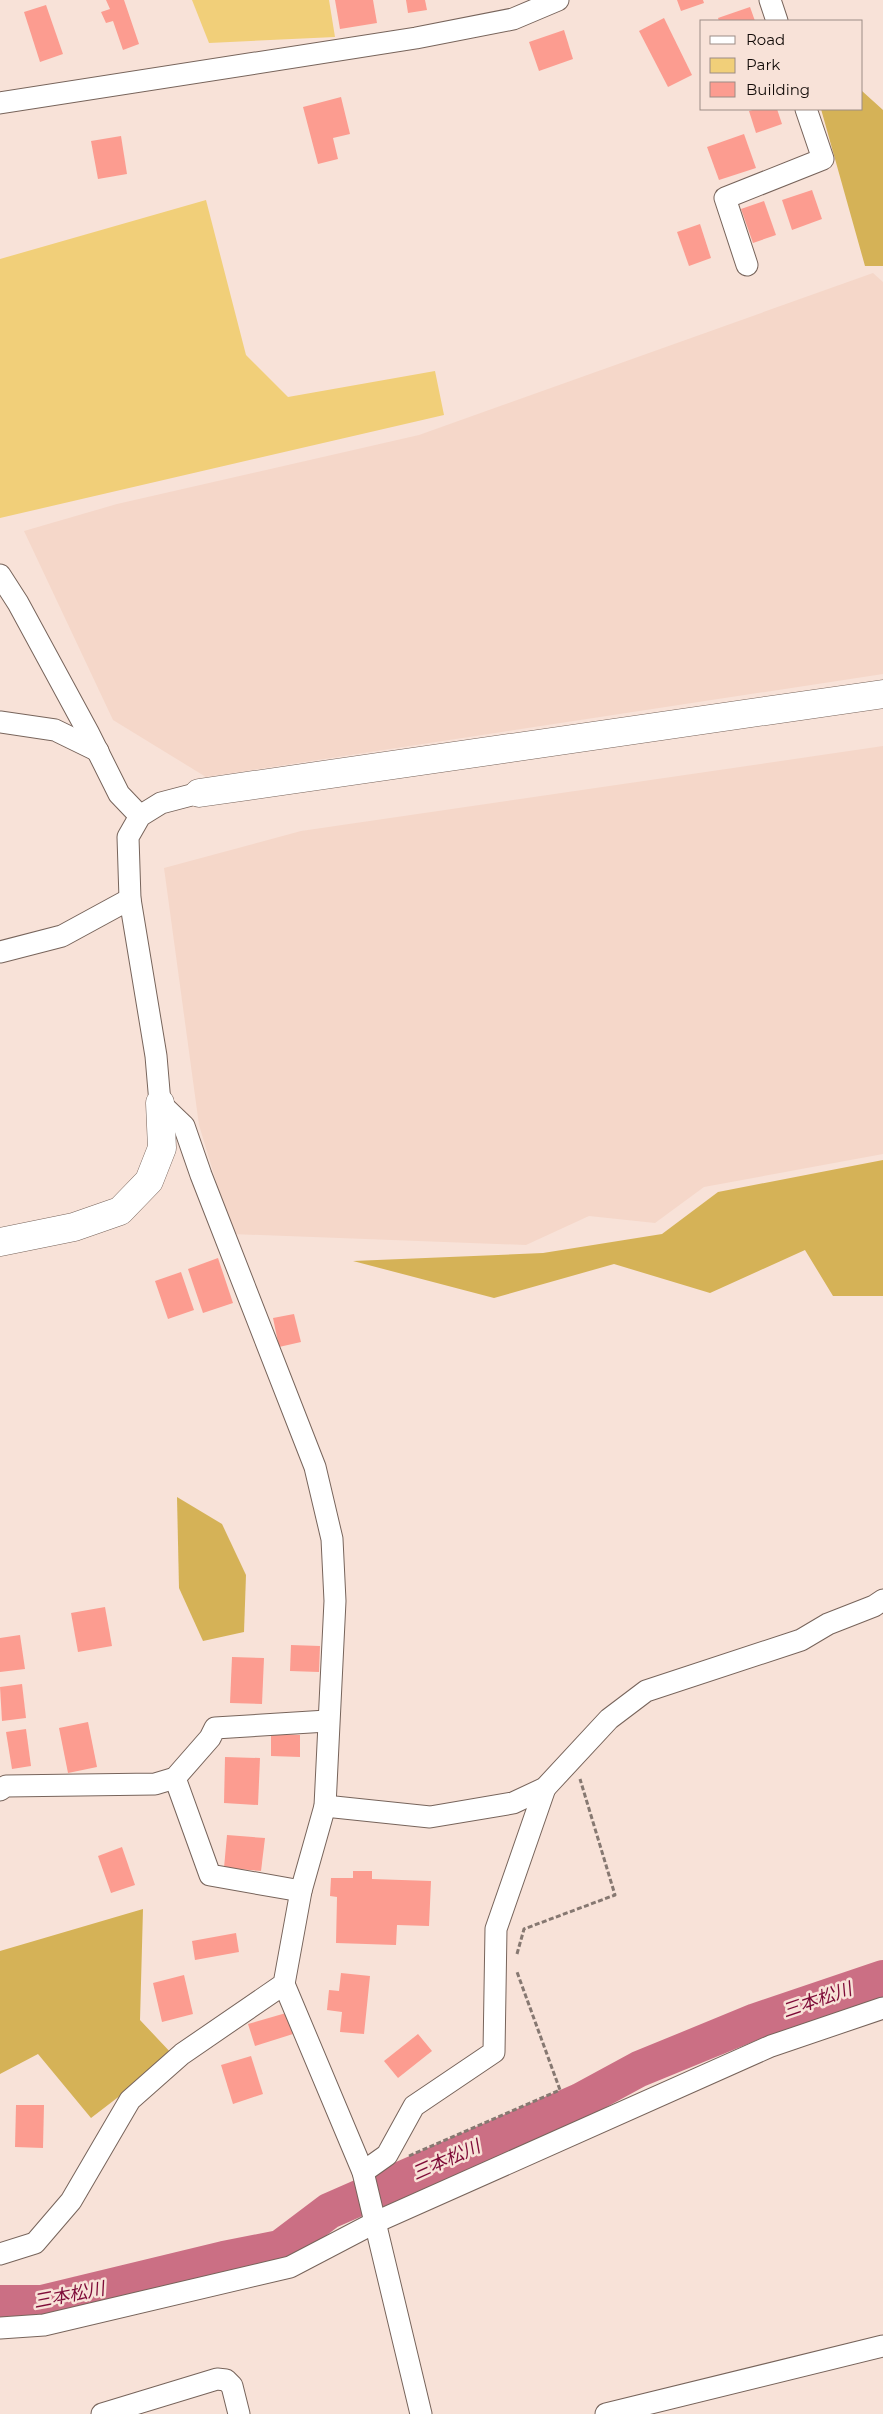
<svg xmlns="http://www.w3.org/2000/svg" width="883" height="2414" font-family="Montserrat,'Noto Sans JP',sans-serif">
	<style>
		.built { fill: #f5d7c9 }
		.green { fill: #f1cf79 }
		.forest { fill: #d5b257 }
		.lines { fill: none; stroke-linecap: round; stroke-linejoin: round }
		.river { stroke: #cb6f84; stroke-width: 36 }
		.building { fill: #fc9c90 }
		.street-casing { stroke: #77645b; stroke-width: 23 }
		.secondary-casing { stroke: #77645b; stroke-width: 29 }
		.path { stroke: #867871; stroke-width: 3; stroke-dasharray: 5 2.5; stroke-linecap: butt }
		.street { stroke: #fff; stroke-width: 21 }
		.secondary { stroke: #fff; stroke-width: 28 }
		.labels { text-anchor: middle; stroke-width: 5; stroke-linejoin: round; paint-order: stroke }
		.water-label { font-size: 18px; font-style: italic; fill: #7e0a37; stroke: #f8e2d8 }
	</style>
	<rect width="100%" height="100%" fill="#f8e2d8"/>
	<!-- built -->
	<g class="built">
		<path d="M873,273L883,282V674L206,777L113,720L24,531L117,504L419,435Z"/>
		<path d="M883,746V1154L704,1187L655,1223L589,1216L526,1245L232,1234L199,1125L164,868L301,831Z"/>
	</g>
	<!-- green -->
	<g class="green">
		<path d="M192,0H329L335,37L209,43Z"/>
		<path d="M206,200L246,355L288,397L435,371L444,415L0,518V259Z"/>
	</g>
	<!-- forest -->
	<g class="forest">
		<path d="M862,91L883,110V266H865L821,109H862Z"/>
		<path d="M883,1160V1296H833L805,1250L710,1293L614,1264L494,1298L353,1261L543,1253L662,1234L718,1192Z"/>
		<path d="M177,1497L222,1524L246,1575L244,1632L203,1641L179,1588Z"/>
		<path d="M143,1909L140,2020L173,2055L91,2118L38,2054L0,2074V1951Z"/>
	</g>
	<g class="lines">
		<!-- river -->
		<path class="river" d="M0,2303H42L224,2259L280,2248L329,2211L580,2101L639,2069L756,2021L883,1978"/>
	</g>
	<!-- building -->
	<g class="building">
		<path d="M106,0H124L139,44L123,50L113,21L106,23L101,12L110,9Z"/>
		<path d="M335,0H373L377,23L340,29Z"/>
		<path d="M406,0H425L427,10L408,13Z"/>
		<path d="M677,0H703L704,3L681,11Z"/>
		<path d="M46,5L63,54L40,62L24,12Z"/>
		<path d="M750,7L755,21H719L718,18Z"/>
		<path d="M664,18L692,75L668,87L639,31Z"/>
		<path d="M564,30L573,59L539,71L529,42Z"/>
		<path d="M341,97L350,134L333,138L338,159L318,164L303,107Z"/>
		<path d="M756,109H777L782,124L756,133L749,111Z"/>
		<path d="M744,134L756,168L719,180L707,147Z"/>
		<path d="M121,136L127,174L98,179L91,141Z"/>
		<path d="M812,190L822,219L792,230L782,200Z"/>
		<path d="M764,201L776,235L753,243L741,209Z"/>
		<path d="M700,224L711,258L689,266L677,232Z"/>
		<path d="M218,1258L233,1303L203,1313L188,1269Z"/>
		<path d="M181,1272L194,1310L168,1319L155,1281Z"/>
		<path d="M294,1314L301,1342L279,1347L273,1318Z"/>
		<path d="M105,1607L112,1646L78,1652L71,1613Z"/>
		<path d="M20,1635L25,1669L0,1672V1638Z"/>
		<path d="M291,1645L320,1646L319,1672L290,1671Z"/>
		<path d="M232,1657L264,1658L262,1704L230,1703Z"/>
		<path d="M22,1684L26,1718L2,1721L0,1687Z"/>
		<path d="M88,1722L97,1767L68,1773L59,1728Z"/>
		<path d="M26,1729L31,1766L12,1769L6,1732Z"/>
		<path d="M271,1734L300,1735V1757L271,1756Z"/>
		<path d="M225,1757L260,1758L258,1805L224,1803Z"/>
		<path d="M227,1835L265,1838L261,1871L224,1868Z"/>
		<path d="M122,1847L135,1885L111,1893L98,1856Z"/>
		<path d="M353,1871H372V1879L431,1881L429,1926L397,1925L396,1945L336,1943L337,1897L330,1896L331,1878H353Z"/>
		<path d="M236,1933L239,1952L195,1960L192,1941Z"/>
		<path d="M341,1973L370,1976L364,2034L340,2032L342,2012L327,2010L329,1990L339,1991Z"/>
		<path d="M184,1975L193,2014L162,2022L153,1983Z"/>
		<path d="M286,2013L293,2034L255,2046L248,2024Z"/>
		<path d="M418,2034L432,2051L398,2078L384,2061Z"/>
		<path d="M251,2056L263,2094L233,2104L221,2065Z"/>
		<path d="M16,2105H44L43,2148L15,2147Z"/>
	</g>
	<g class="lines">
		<!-- street casing -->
		<g class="street-casing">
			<g id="street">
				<path d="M770,0L777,21"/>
				<path d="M0,103L416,38L513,19L558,0"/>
				<path d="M747,265L725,198L823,159L806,109"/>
				<path d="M0,575L18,603L88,732L119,794L140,816"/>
				<path d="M0,722L55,730L98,751"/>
				<path d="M0,952L62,936L130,899"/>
				<path d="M175,1778L210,1875L301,1891"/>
				<path d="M0,1790L6,1786L155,1784L175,1778L210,1738L215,1728L327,1721"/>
				<path d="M325,1806L430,1817L513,1803L545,1788L609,1719L646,1691L801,1640L828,1624L874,1606L883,1600"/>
				<path d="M284,1984L363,2172L421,2414"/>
				<path d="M363,2172L387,2155L414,2106L494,2052L496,1929L545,1788"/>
				<path d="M0,2254L35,2243L71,2201L130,2100L182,2054L284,1984L301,1891L325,1806L335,1601L332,1539L315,1467L201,1175L184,1126L160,1103L156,1056L130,899L128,837L140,816L161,803L199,793"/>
				<path d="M0,2328L44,2325L290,2267L376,2222L771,2046L883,2008"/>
				<path d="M102,2414L217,2379L226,2380L232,2386L239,2414"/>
				<path d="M606,2414L883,2346"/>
			</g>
		</g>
		<!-- secondary casing -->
		<g class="secondary-casing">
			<g id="secondary">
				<path d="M199,793L883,694"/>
				<path d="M0,1242L74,1227L120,1211L149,1181L162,1148L160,1103"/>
			</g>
		</g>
		<!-- path -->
		<g class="path">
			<path d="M517,1954L524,1929L615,1895L580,1779"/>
			<path d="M409,2156L560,2090L517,1972"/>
		</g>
		<!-- street -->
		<use href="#street" class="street"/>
		<!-- secondary -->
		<use href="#secondary" class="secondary"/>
	</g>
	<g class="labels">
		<!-- water labels -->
		<g class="water-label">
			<text transform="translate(817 2000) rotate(-19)" y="6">三本松川</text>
			<text transform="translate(446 2160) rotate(-24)" y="6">三本松川</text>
			<text transform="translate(69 2295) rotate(-11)" y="6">三本松川</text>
		</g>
	</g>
	<!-- legend -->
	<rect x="700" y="20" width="162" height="90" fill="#f8e2d8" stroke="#9c8c85"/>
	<rect x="710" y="36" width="25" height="8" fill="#ffffff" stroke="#9c8c85"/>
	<text x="746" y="45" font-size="15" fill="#120b08">Road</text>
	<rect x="710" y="58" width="25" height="15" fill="#f1cf79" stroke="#9c8c85"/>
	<text x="746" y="70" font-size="15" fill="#120b08">Park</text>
	<rect x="710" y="82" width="25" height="15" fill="#fc9c90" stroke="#9c8c85"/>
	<text x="746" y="95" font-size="15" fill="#120b08">Building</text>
</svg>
